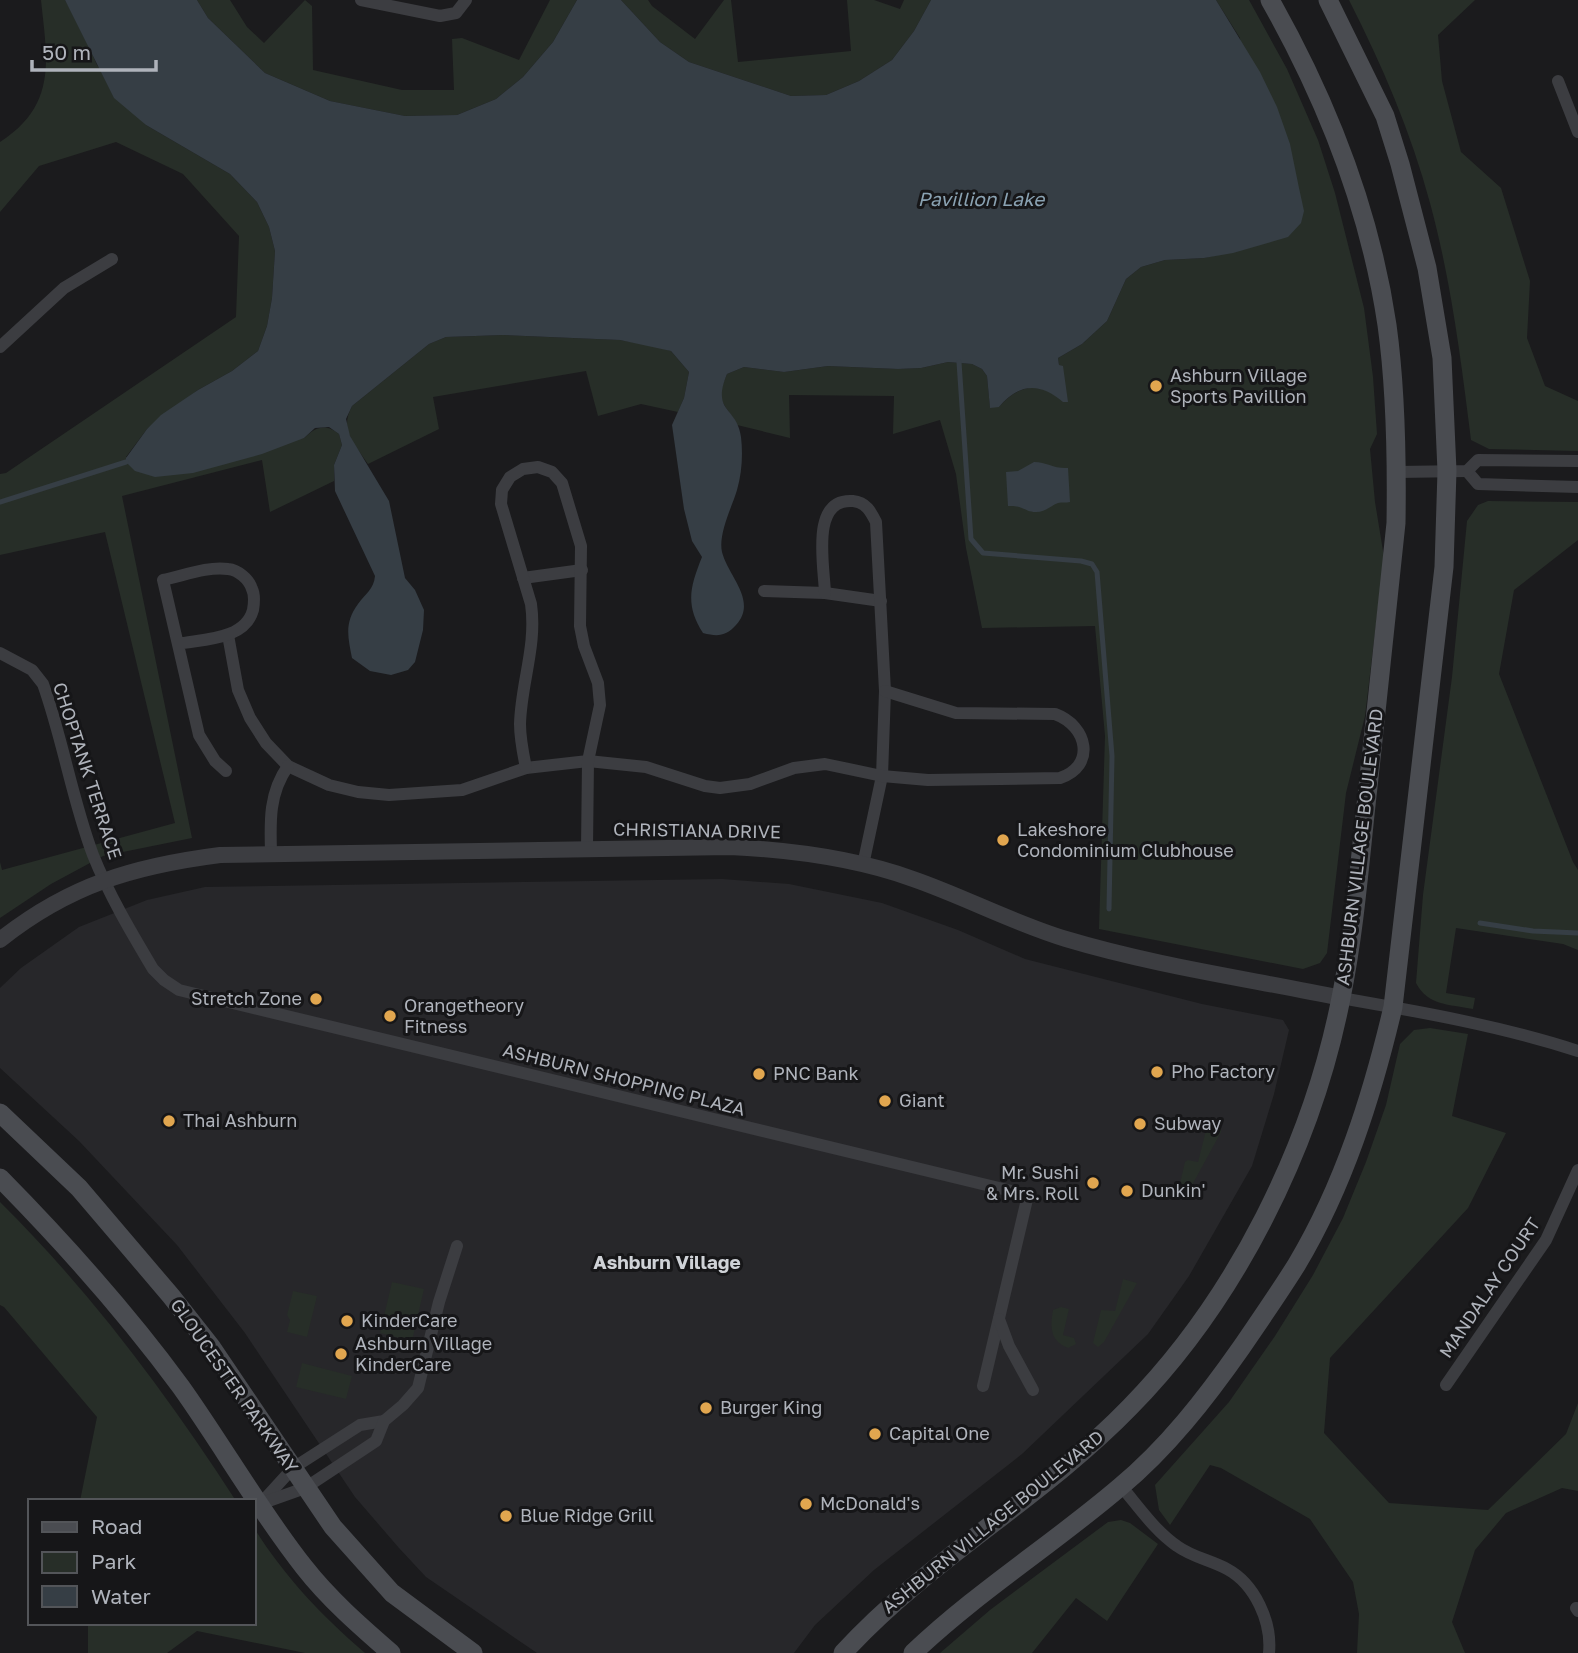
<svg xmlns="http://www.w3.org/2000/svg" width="1578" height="1653" font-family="'Golos Text',sans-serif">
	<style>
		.built { fill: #27272a }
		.green { fill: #272e28 }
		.water { fill: #363e45 }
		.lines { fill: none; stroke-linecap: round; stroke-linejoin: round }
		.stream { stroke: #363e45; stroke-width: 5 }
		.minor { stroke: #3c3d41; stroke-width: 12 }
		.tertiary { stroke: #3c3d41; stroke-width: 16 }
		.secondary { stroke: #4a4c51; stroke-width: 19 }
		.poi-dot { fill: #e1a64f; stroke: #161618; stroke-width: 2.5 }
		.labels { text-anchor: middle; stroke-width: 6; stroke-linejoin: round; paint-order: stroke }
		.poi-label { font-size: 18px; fill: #afb3bb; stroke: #161618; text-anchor: start }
		.street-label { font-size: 18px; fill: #afb3bb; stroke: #161618 }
		.water-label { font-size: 19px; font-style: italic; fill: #8aa2b2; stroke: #161618 }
		.neighbourhood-label { font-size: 19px; font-weight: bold; fill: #cfd2d7; stroke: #161618 }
	</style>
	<rect width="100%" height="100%" fill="#1b1b1d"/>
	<!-- built -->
	<path class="built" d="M722,879L789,884L882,903L958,930L1025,959L1202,1004L1283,1020L1289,1030L1274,1094L1252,1166L1189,1276L1148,1334L1022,1454L874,1570L815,1625L794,1653H537L426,1577L399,1548L355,1497L245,1333L177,1245L79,1141L0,1068V988L21,968L79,927L147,900L205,887Z"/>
	<!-- green -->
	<g class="green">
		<path d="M41,0H65L78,22L97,65L146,125L230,174L257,202L269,227L275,251L272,298L267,326L258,351L232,371L198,390L147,429L126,457L304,438C316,427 325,423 339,434L342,445L334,465V481L270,512L262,460L122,496L192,838L103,856L51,884L0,918V862L2,870L175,823L105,532L0,555V474L6,473L236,317L239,236L183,174L116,142L39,166L0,212V142C58,104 47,59 41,0Z"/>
		<path d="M197,0H230L247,27L264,43L305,0L312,6L313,70L402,90H454L452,39L462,38L519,60L550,0H577L553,42L523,77L496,99L457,115L405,116L330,101L265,73L208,18Z"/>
		<path d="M621,0H648L652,6L695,39L724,0H731L738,62L851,51L847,0H874L900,9L904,0H931L914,31L892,60L859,81L826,95L791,96L689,62L660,42Z"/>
		<path d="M1216,0H1249L1287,69L1318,140L1335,193L1364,308L1373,377L1377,434L1370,449L1375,502L1384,557L1365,716L1346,793L1327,953L1320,963L1303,969L1099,929L1105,736L1095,626L982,628L966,548L956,474L940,420L893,434L894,396L789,395L790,438L737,425C724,400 714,404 727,374L744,367L784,372L828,366L898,369L921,368L948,362L972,364L982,369L987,376L990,407H999C1014,389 1034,381 1055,395L1059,366L1058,358L1082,344L1107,321L1126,279L1141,267L1165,260L1204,258L1255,246L1240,38Z"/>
		<path d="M1349,0H1475L1438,35L1442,81L1461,152L1501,188L1530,281L1527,338L1545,386L1578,401V451L1489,449L1471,440C1461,360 1451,280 1430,203C1411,132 1382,65 1349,0Z"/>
		<path d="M503,335L620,340L654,346L671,351L689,372L684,398L678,412L641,404L598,416L586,371L433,397L439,429L368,464C354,443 339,431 352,406L429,344L446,337Z"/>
		<path d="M1488,501L1578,502V540L1514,590L1499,674L1573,862L1578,870V950L1563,944L1456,928L1446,993L1475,998L1473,1009C1449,1004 1428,1006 1416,983L1423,895L1452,677L1467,521L1478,505Z"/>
		<path d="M1430,1028L1468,1034L1452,1116L1506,1133L1468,1208L1330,1358L1324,1433L1389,1503L1488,1510L1566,1434L1578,1403V1491L1562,1488L1506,1513L1475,1550L1452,1622L1465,1653H1357L1359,1614L1353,1582L1310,1519L1221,1468L1210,1465L1170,1525L1159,1510L1155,1485L1229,1402L1275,1336L1313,1275L1343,1218L1366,1162L1386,1105L1400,1044L1414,1030Z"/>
		<path d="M1208,1122L1221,1126V1132L1185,1198L1180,1199L1177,1196L1185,1162L1188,1160L1198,1162Z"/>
		<path d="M0,1202C90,1291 167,1394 236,1501H80L97,1417L4,1307L0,1305Z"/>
		<path d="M1123,1279L1137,1283L1104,1342L1098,1347L1093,1343L1101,1310L1115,1311Z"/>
		<path d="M392,1282L424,1289L412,1341L380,1333Z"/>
		<path d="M293,1291L317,1296L307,1337L287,1332L290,1320L287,1315Z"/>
		<path d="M1061,1307L1069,1309L1063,1335L1074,1338L1076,1344L1068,1348C1050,1341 1050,1327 1053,1310Z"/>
		<path d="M302,1363L352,1376L346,1399L296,1387Z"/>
		<path d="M1121,1520L1130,1523L1158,1544L1107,1621L1076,1598L1032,1653H940L990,1610L1108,1522Z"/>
		<path d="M254,1528C285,1577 321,1615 365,1653H305L197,1631L167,1653H88V1623H254Z"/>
	</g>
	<!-- water -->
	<g class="water">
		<path d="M65,0H197L208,18L265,73L330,101L405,116L457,115L496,99L523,77L553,42L577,0H621L660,42L689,62L791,96L826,95L859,81L892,60L914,31L931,0H1216L1260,72L1277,107L1290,144L1299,188L1304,211L1301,223L1288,237L1233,253L1204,258L1165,260L1141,267L1126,279L1107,321L1082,344L1058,358L1059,365L1063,366L1068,402H1063C1040,382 1019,383 999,407L990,408L987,376L982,369L972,364L948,362L921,368L898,369L828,366L784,372L744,367L727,374C711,413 737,406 741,437C743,454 742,473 737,490C732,507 718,534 722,552C728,576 758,601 736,625C726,636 718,637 703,633C685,605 690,587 702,557L692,541L684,509L672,425L684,398L689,372L671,351L620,340L503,335L446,337L429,344L352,406L346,419L350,436L389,501L405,578L415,590L424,610L423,630L415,662L408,670L391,675L370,671L352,658C348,637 344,623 358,604C365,594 374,589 375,576L335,491L334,465L342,445L339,434L329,427L315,428L304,438L262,454L193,473L155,477L135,471L126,462V458L147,429L161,415L198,390L232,371L258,351L267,326L272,298L275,251L269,227L257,202L230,174L146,125L114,98Z"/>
		<path d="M1034,462C1047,462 1054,469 1068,468L1070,502C1066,503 1062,502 1058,503C1050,506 1046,512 1036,512C1024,512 1024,505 1008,506L1006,472L1018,471Z"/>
	</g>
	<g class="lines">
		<!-- stream -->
		<g class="stream">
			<path d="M959,362L971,539L983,553L1081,561L1092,564L1097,572L1112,756L1109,909"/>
			<path d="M0,502L126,462"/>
			<path d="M1480,923L1533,931L1578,933"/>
		</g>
		<!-- minor -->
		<g class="minor">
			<path d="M361,0L440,16L456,13L466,0"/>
			<path d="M1558,81L1578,132"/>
			<path d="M0,347L64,288L112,259"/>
			<path d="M1467,471L1478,484L1578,487"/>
			<path d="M1397,472L1467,471L1478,460L1578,461"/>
			<path d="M523,578L582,570"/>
			<path d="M764,591L825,593L881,601"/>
			<path d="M825,593C824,565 810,498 853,501C866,502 871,512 876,522L885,691L882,776L863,865"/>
			<path d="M228,635L238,690L250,718L266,743L288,766L329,785L358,792L389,795L462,790L526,768L588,761L646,767L705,786L720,788L750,784L794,768L825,764L882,776L928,780L1060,778C1096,766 1088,726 1055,714L956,713L885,691"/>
			<path d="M178,644C203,639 245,640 253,610C254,604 255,595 252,589C249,579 238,570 228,569C207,566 183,576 163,580L199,735L215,761L226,771"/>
			<path d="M0,653L32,670L43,684C63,740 72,799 93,855C109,895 131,932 153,969L164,980L179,990L1028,1195L983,1386"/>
			<path d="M526,768C523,753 520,739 520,724C521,683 537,646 531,604L501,504L502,490L510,477L523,469L538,467L552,472L562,483L581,546L580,626L584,646L598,683L600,705L588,761L587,848"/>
			<path d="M271,852C270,821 269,793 288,766"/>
			<path d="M1341,998C1421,1012 1501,1026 1578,1051"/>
			<path d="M999,1319L1009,1346L1033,1390"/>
			<path d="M1446,1385L1546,1240L1578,1170"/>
			<path d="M1121,1486C1138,1506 1155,1531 1177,1546C1192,1557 1210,1560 1227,1569C1255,1584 1272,1622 1269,1653"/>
			<path d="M262,1502L293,1468L360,1425L384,1421"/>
			<path d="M260,1504L305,1488L361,1451L376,1441L384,1421L403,1405L418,1388L439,1302L457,1246"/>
			<path d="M1576,1608L1578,1611"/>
		</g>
		<!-- tertiary -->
		<path class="tertiary" d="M0,940C69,885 134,866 220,855L730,847C791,850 855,858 913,879C965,897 1013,923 1066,939C1156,966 1250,979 1341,998"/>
		<!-- secondary -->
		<g class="secondary">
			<path d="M0,1113L79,1188L171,1296L212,1348L333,1527L392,1593L473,1653"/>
			<path d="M0,1178C65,1244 126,1312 181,1387C223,1446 259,1510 304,1567C329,1599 360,1626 391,1653"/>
			<path d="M843,1653C929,1559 1042,1498 1130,1407C1236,1299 1312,1146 1341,998C1355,929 1360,858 1368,787C1377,699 1387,611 1396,523C1397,457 1396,390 1387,325C1370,210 1327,101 1270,0"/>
			<path d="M913,1653C977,1592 1052,1545 1120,1487C1167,1448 1206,1398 1241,1348C1260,1320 1279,1293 1297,1264C1344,1185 1372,1096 1393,1007L1444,567L1447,471L1442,358L1427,268L1400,164L1385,116L1328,0"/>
		</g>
	</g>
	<!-- markers -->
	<g class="poi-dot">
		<circle cx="1156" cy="386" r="7"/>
		<circle cx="1003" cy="840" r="7"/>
		<circle cx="316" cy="999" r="7"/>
		<circle cx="390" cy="1016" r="7"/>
		<circle cx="1157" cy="1072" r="7"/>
		<circle cx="759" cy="1074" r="7"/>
		<circle cx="885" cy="1101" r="7"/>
		<circle cx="169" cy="1121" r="7"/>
		<circle cx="1140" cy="1124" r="7"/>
		<circle cx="1093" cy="1183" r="7"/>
		<circle cx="1127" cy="1191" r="7"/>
		<circle cx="347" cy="1321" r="7"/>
		<circle cx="341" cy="1354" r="7"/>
		<circle cx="706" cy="1408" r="7"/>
		<circle cx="875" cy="1434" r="7"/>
		<circle cx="806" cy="1504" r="7"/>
		<circle cx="506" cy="1516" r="7"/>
	</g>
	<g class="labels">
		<!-- poi labels -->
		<g class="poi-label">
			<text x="1170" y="382">Ashburn Village<tspan x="1170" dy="21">Sports Pavillion</tspan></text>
			<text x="1017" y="836">Lakeshore<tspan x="1017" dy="21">Condominium Clubhouse</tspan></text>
			<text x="302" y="1005" text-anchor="end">Stretch Zone</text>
			<text x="404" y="1012">Orangetheory<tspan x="404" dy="21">Fitness</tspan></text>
			<text x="1171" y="1078">Pho Factory</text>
			<text x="773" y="1080">PNC Bank</text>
			<text x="899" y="1107">Giant</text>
			<text x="183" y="1127">Thai Ashburn</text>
			<text x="1154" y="1130">Subway</text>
			<text x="1079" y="1179" text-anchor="end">Mr. Sushi<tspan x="1079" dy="21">&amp; Mrs. Roll</tspan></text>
			<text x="1141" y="1197">Dunkin'</text>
			<text x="361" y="1327">KinderCare</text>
			<text x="355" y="1350">Ashburn Village<tspan x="355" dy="21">KinderCare</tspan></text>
			<text x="720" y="1414">Burger King</text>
			<text x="889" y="1440">Capital One</text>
			<text x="820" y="1510">McDonald's</text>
			<text x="520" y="1522">Blue Ridge Grill</text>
		</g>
		<!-- street labels -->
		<g class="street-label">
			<text transform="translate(87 771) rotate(72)" y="6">CHOPTANK TERRACE</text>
			<text transform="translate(697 831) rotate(1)" y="6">CHRISTIANA DRIVE</text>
			<text transform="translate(1360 847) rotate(-83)" y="6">ASHBURN VILLAGE BOULEVARD</text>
			<text transform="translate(624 1080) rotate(14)" y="6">ASHBURN SHOPPING PLAZA</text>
			<text transform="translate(1490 1288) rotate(-56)" y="6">MANDALAY COURT</text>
			<text transform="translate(234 1386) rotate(55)" y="6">GLOUCESTER PARKWAY</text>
			<text transform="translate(993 1522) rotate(-39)" y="6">ASHBURN VILLAGE BOULEVARD</text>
		</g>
		<!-- water labels -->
		<g class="water-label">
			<text x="981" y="206">Pavillion Lake</text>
		</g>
		<!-- neighbourhood labels -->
		<g class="neighbourhood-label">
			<text x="667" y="1269">Ashburn Village</text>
		</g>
	</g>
	<!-- legend -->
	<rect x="28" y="1499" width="228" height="126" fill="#161618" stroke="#535559" stroke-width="2"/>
	<rect x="42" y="1522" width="35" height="10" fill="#4a4c51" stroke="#535559" stroke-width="2"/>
	<text x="91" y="1534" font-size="21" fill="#afb3bb">Road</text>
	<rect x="42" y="1552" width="35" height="21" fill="#272e28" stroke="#535559" stroke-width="2"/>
	<text x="91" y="1569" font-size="21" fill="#afb3bb">Park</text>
	<rect x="42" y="1586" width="35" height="21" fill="#363e45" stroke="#535559" stroke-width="2"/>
	<text x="91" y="1604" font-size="21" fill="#afb3bb">Water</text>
	<!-- scale -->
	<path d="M32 60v10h124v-10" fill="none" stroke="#afb3bb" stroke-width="3.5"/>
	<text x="42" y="60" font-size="21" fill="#afb3bb" stroke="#161618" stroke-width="5" paint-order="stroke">50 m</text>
</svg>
